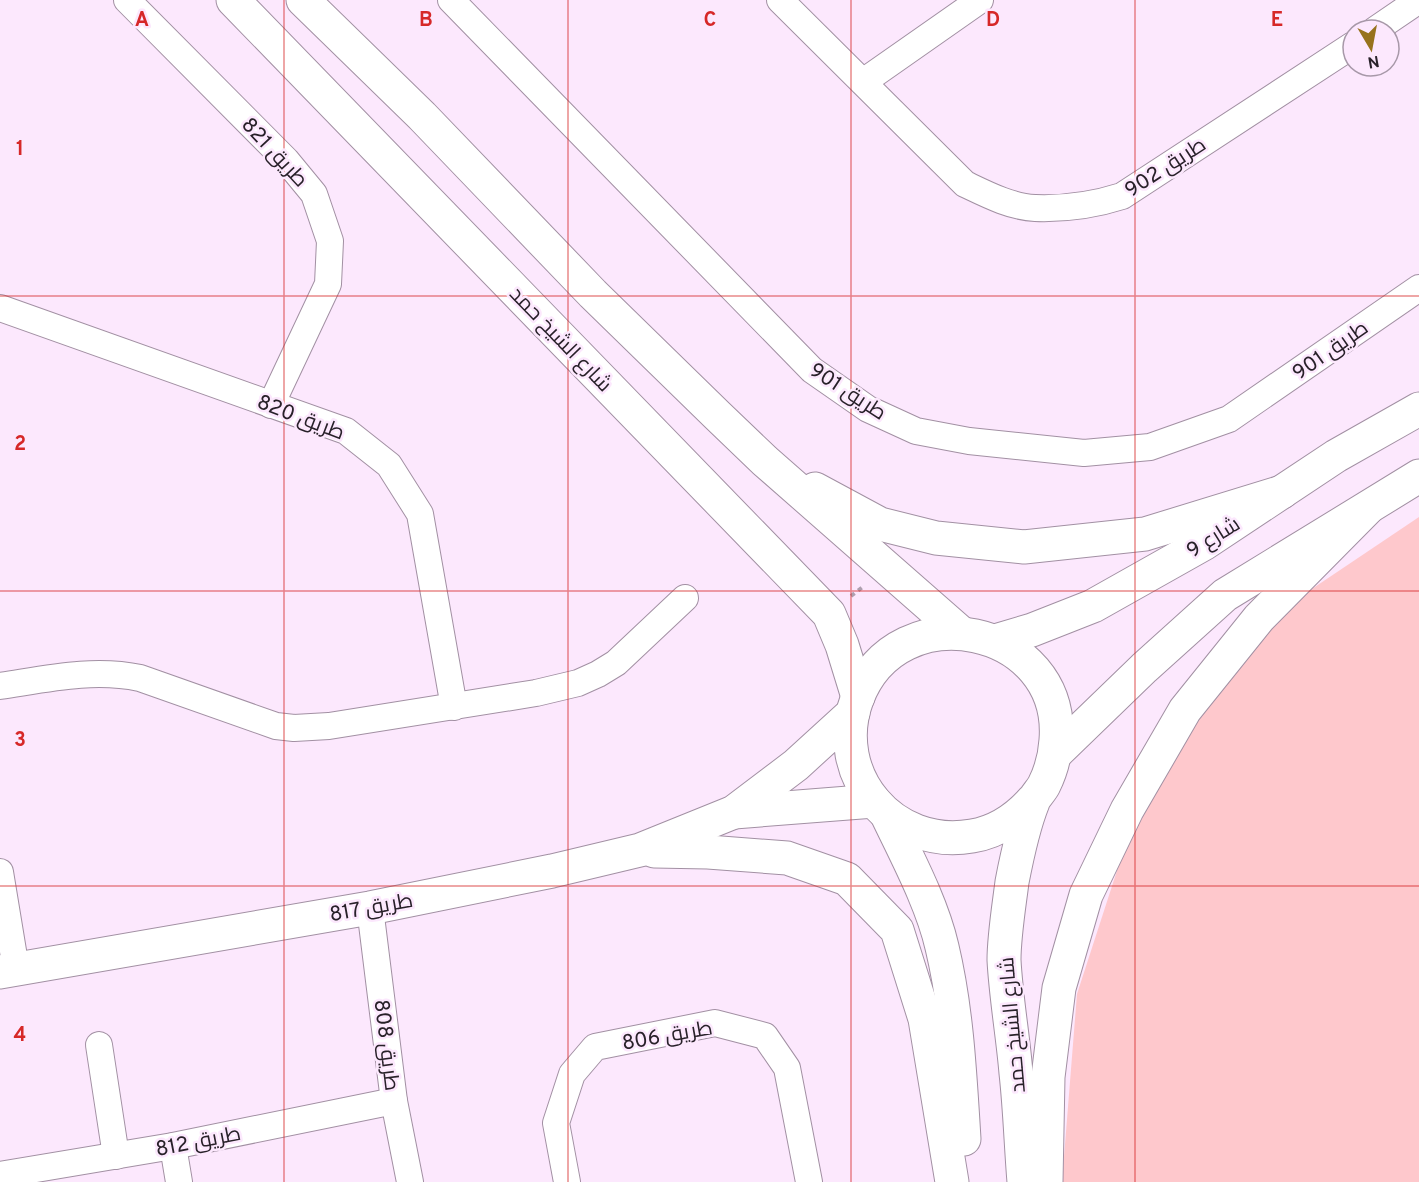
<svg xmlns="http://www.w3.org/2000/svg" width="1419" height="1182" font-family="Overpass,Cairo,sans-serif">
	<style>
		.green { fill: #fec8cc }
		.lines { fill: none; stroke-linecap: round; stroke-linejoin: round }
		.street-casing { stroke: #a290a3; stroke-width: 28 }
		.secondary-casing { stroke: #a290a3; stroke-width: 35 }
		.path { stroke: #ae9faf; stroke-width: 4; stroke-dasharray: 4.5 4.5; stroke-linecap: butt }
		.street { stroke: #fff; stroke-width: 26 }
		.secondary { stroke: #fff; stroke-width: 33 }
		.grid { fill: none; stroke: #d62828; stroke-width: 1.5; stroke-opacity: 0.55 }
		.labels { text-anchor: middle; stroke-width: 5; stroke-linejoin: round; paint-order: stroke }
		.street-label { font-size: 21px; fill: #282129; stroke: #fce8fd }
		.grid-label { font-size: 20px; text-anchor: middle; font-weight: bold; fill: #d62828; stroke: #fce8fd; stroke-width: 5; stroke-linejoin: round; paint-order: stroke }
	</style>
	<rect width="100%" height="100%" fill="#fce8fd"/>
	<!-- green -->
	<path class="green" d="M1419,517V1182H1062L1077,994L1125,846L1203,700L1288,605Z"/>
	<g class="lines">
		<!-- street casing -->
		<g class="street-casing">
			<g id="street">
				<path d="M127,0L286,160L314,194L330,241L328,284L271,405"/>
				<path d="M451,0L812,370L868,409L916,431L969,441L1084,453L1150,447L1229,419L1419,288"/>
				<path d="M780,0L965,184C986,194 1011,207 1035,208C1064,209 1094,205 1122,196L1353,45"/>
				<path d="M1375,30L1419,0"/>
				<path d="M863,82L980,0"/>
				<path d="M0,308L346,431L389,465L420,514L454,707"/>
				<path d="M0,686C46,679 93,668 140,678L276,726L294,728L329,726L536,693L578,683L598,674L616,663L685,598"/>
				<path d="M0,872L16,969"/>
				<path d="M370,908L394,1101L410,1182"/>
				<path d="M99,1045L116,1156"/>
				<path d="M173,1146L179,1182"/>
				<path d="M0,1175L173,1146L394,1101"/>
				<path d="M567,1182L556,1123L572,1074L595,1047L715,1023L765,1036L787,1068L809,1182"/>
			</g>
		</g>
		<!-- secondary casing -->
		<g class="secondary-casing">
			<g id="secondary">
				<path d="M233,0L829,614L842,645L858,697"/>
				<path d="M303,0L422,116L593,294L717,415L765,461L961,633"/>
				<path d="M815,489L880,524L936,538L1024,547L1145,534L1282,492"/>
				<path d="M995,641L1032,630L1093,606L1205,543L1336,456L1419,409"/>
				<path d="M1055,754L1144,668L1225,595L1419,476"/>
				<path d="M734,812L874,801"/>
				<path d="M887,815C906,855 932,903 942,947C957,1010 960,1075 964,1139"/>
				<path d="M654,851L708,852L787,858L847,879L897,930L925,1019L952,1182"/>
				<path d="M0,972L370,908L552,871L640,850L734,812L796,765L853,713"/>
				<path d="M1024,1182C1021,1146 1020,1109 1016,1073C1013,1036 1006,998 1004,960C1004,936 1009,906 1012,882C1017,856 1023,827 1033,802C1035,796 1041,791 1044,785C1051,771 1055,756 1056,740C1065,626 898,590 857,699C829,775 893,850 972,836C997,832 1017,818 1033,800"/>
				<path d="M1046,1182L1048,1077L1059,988L1086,895L1127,810L1185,710L1259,618L1367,509"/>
			</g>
		</g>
		<!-- path -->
		<path class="path" d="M851,596L864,586"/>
		<!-- street -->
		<use href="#street" class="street"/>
		<!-- secondary -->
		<use href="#secondary" class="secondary"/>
	</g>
	<!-- grid -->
	<path class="grid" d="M284,0V1182M568,0V1182M851,0V1182M1135,0V1182M0,296H1419M0,591H1419M0,886H1419"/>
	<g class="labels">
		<!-- street labels -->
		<g class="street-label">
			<text transform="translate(275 152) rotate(47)" y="7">طريق 821</text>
			<text transform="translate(1165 167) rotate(-33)" y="7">طريق 902</text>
			<text transform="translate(561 339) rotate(46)" y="7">شارع الشيخ حمد</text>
			<text transform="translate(1330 350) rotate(-35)" y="7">طريق 901</text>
			<text transform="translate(848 391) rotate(33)" y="7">طريق 901</text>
			<text transform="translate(301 417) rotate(21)" y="7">طريق 820</text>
			<text transform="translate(1213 537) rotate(-32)" y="7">شارع 9</text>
			<text transform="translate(371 907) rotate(-10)" y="7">طريق 817</text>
			<text transform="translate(1012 1025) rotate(-95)" y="7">شارع الشيخ حمد</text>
			<text transform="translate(667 1035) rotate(-10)" y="7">طريق 806</text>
			<text transform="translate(387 1045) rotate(83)" y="7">طريق 808</text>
			<text transform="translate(198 1141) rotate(-11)" y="7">طريق 812</text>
		</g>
	</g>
	<g class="grid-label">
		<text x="142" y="26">A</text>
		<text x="426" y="26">B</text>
		<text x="710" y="26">C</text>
		<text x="993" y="26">D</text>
		<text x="1277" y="26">E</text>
		<text x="20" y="155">1</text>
		<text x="20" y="450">2</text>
		<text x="20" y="746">3</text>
		<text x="20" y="1041">4</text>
	</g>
	<!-- north arrow -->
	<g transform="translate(1371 48) rotate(170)"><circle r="28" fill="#fce8fd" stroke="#a798a8" stroke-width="1.5"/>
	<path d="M0-4.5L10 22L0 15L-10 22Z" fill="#97721c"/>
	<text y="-9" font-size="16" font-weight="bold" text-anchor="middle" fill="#282129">N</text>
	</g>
</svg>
